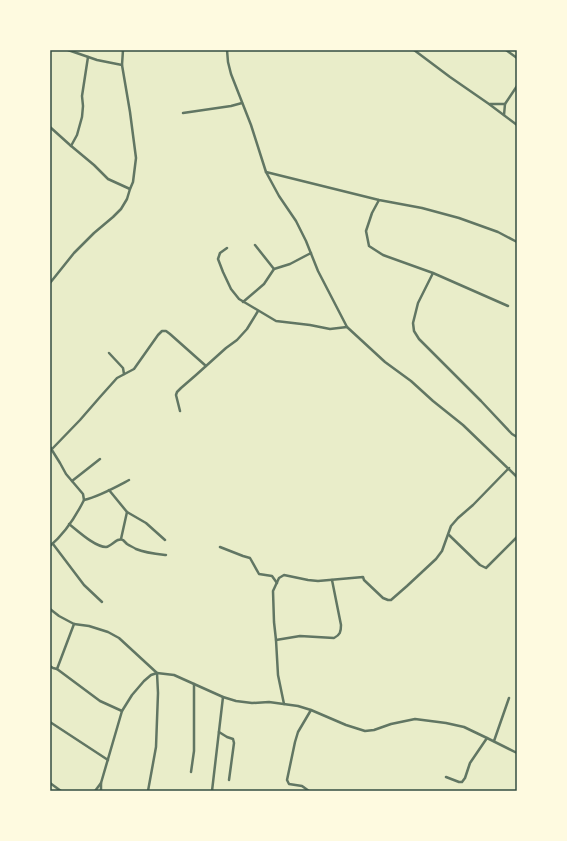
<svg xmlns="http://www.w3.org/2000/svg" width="567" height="841" font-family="'Alegreya Sans',sans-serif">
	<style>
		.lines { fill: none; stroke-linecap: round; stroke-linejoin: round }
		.minor { stroke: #617663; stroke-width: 2.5 }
		.neatline { fill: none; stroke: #344e41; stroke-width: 1.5 }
	</style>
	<rect width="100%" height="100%" fill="#e9edc9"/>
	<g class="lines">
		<!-- minor -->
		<g class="minor">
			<path d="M68,50L97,60L122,65"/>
			<path d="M227,50L228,62L231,74L251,125L266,172L279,196L296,221L306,241L318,271L347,327L385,362L411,381L433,401L463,425L517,477"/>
			<path d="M414,50L450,77L489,104L517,125"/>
			<path d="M506,50L517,58"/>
			<path d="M490,104H505"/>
			<path d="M183,113L231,106L242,103"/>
			<path d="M504,115L505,104L517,86"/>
			<path d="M50,127L70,145L94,165L108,179L130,189"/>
			<path d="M71,146L77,135L82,117L83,106L82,96L88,57"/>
			<path d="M266,172L379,200L422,208L459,218L498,232L517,242"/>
			<path d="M379,200L372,213L366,231L369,246L383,255L433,273L508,306"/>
			<path d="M255,245L274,269"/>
			<path d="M227,248L220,253L218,259L223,272L231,289L239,299L276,321L310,325L330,329L347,327"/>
			<path d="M433,273L418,303L413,323L414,331L419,339L481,401L512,434L517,437"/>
			<path d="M50,283L74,253L94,233L113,217L121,209L127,199L130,189L133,182L136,158L130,112L122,65L123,50"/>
			<path d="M243,302L264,284L274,269L290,264L311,253"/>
			<path d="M109,353L123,368L124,374"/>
			<path d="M180,411L176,395L177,392L181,388L196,375L226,348L237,340L247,329L258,311"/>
			<path d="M50,447L60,463L66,474L83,494L84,500C76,516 64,534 50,546"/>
			<path d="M52,449L80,420L100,397L117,378L134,369L158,335L162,331H166L170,334L206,366"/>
			<path d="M72,481L100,459"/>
			<path d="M109,490L127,512L146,523L165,540"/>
			<path d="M84,500C100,496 114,488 129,480"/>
			<path d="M69,524C78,531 95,547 106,547C112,546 117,537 123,540C123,540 127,544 127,544C130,546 133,547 136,549C145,553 156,554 166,555"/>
			<path d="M449,535L480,565L486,568L517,537"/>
			<path d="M121,539L127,512"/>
			<path d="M53,544L84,585L102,602"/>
			<path d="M220,547L243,556L250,558L259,574L272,576L277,583"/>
			<path d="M50,609L59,616L74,624L89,626L108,632L119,638L157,673L158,693L156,747L148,791"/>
			<path d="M276,640L300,636L334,638C340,635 341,632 341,625L332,580"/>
			<path d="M50,666L53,668L57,669L100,701L122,711"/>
			<path d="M57,669L74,624"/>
			<path d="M284,704L278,675L276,640L274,622L273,591L279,578L284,575L308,580L318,581L363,577L364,580L383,598L388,600H391L407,586L436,559L442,551L451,526L458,518L473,505L509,468"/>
			<path d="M50,722L108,760"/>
			<path d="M219,732L227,737L233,739L234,743L229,780"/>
			<path d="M494,741L509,698"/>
			<path d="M191,772L194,751V684"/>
			<path d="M446,777L459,782H462L465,778L470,763L487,738"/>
			<path d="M50,783L61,791"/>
			<path d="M101,783V791"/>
			<path d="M95,791L101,783L122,711L132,695L144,681L151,675L157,673L174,675L223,697L236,701L252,703L269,702L298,706L311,710L346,725L365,731L374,730L391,724L415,719L446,723L464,727L487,738L517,753"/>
			<path d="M212,791L223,697"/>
			<path d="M309,791L302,786L289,784L287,780L295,742L298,732L311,710"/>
		</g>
	</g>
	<!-- border -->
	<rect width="567" height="841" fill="none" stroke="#fefae0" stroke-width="102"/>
	<rect x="51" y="51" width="465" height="739" class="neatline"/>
</svg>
